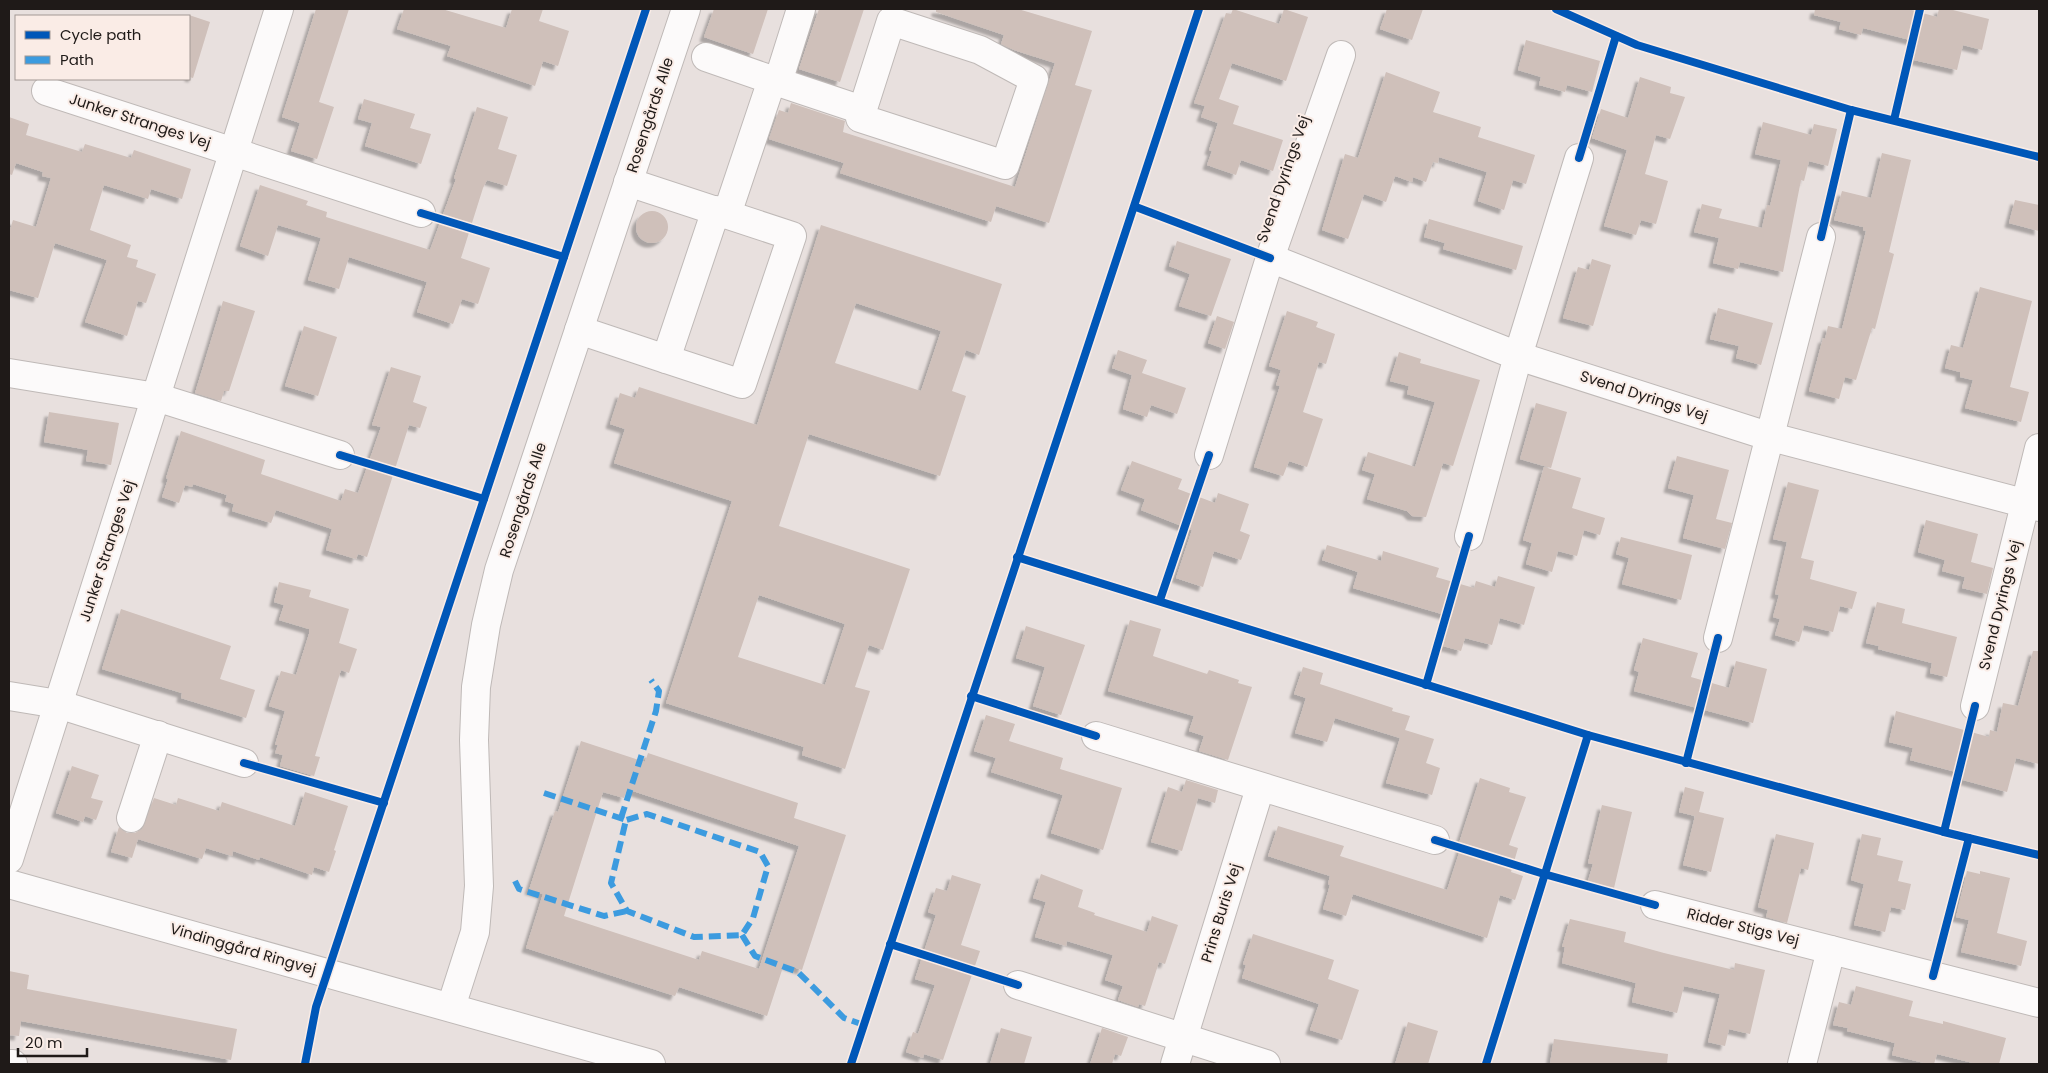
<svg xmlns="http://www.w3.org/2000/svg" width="2048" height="1073" font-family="Poppins,sans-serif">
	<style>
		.building { fill: #cfc0ba; fill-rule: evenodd; filter: url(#shadow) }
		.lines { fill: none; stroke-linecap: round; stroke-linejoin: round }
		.minor-casing { stroke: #bfb9b7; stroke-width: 30 }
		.minor { stroke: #fcfafa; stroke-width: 28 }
		.quiet { stroke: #3c9bdf; stroke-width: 6; stroke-dasharray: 12 6; stroke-linecap: butt }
		.cycleway-casing { stroke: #faece6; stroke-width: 11 }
		.cycleway { stroke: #0057b8; stroke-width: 8 }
		.labels { text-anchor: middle; stroke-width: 4; stroke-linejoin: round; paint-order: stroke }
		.street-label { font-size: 15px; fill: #1f1a18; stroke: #faece6 }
	</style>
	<defs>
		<filter id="shadow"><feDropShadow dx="-4.5" dy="4.5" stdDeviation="1" flood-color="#0004"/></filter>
	</defs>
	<rect width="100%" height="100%" fill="#e8e0de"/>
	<!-- building -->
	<g class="building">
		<path d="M316,9H349L319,102L334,107L317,159L291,151L300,123L282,117Z"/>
		<path d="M404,9H442L506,28L512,9H543L539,21L569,31L558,66L543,61L535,86L447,56L451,46L397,29Z"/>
		<path d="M714,9H768L753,54L704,37Z"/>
		<path d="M819,9H864L840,82L799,69Z"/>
		<path d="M936,9H1018L1092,31L1075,85L1092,90L1049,223L996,206L991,222L840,173L844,163L769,139L779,110L788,113L791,103L845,121L843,132L1015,187L1055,63L1014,50L1001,44L1004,35L936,12Z"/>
		<path d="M1233,9L1279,24L1284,9L1308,17L1286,81L1232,63L1219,99L1239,106L1233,124L1283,140L1273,171L1241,160L1236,175L1207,165L1212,151L1209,150L1218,123L1201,117L1205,106L1194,103L1226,13L1231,14Z"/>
		<path d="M1387,9H1423L1412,40L1380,29Z"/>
		<path d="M1815,9H1908L1937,17L1939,9H1949L1989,19L1982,50L1963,45L1957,70L1914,60L1918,42L1863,28L1861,35L1839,29L1841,22L1814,15Z"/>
		<path d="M189,15L210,22L193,78L189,77Z"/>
		<path d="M1526,40L1600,61L1592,92L1567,85L1565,92L1539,85L1541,77L1518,70Z"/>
		<path d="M1386,72L1440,92L1433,112L1481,127L1478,137L1535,155L1526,184L1513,180L1504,210L1478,201L1487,172L1439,157L1438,163L1433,162L1426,182L1413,177L1412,182L1395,176L1386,202L1364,194L1348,239L1322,230L1345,154L1358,158Z"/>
		<path d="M1640,77L1671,87L1670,93L1685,97L1670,139L1656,135L1645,174L1668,181L1656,224L1641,220L1636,235L1604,226L1627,150L1592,138L1601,109L1628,118Z"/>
		<path d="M364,99L415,114L410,128L431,134L421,164L365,146L372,123L358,119Z"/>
		<path d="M477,107L508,117L498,149L517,155L507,186L487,180L483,188L461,258L490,268L478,304L462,299L453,324L417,312L427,282L349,257L339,289L308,280L321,238L278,225L268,256L240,246L260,185L308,201L306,205L327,212L326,217L430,250L456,179L454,178Z"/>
		<path d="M9,117L29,124L26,135L82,152L85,144L131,158L134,150L191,169L182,199L151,189L148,199L104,185L90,230L131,245L127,257L138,260L136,267L156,274L146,303L138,301L127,336L85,322L107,260L55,243L38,298L9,290V233L13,220L36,227L51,178L42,176L43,172L16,163L12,175L9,174Z"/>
		<path d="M1763,122L1811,135L1814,124L1837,129L1828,166L1809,161L1804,181L1801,180L1783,272L1740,262L1738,269L1713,263L1719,238L1694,232L1702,204L1722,209L1719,218L1762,228L1767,205L1770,206L1781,160L1755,154Z"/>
		<path d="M1882,153L1911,160L1889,252L1894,254L1875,329L1872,328L1856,380L1845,377L1839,399L1809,391L1823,338L1825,339L1828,326L1842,329L1866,231L1863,230V227L1834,220L1842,191L1871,198Z"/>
		<path d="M2015,200L2039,205V231L2009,223Z"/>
		<circle cx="652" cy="227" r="16"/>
		<path d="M1429,219L1523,246L1516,270L1443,249L1445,243L1424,237Z"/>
		<path d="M821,225L1002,284L979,355L966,350L952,391L966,396L940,476L809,434L779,526L910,569L883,650L869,645L855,687L870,691L845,769L802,755L804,747L666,703L732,501L614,463L625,429L610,424L620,393L635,398L639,387L757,425ZM856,303L941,331L921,391L835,363ZM759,595L845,624L825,685L738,657Z"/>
		<path d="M1177,241L1231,259L1211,316L1179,306L1190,274L1169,266Z"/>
		<path d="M1592,259L1611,265L1593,326L1563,318L1578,267L1589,270Z"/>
		<path d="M1980,287L2032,301L2010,387L2029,392L2021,422L1965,408L1973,380L1960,377V372L1945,368L1951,345L1963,348Z"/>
		<path d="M223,301L255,311L229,391H224L221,401L195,393Z"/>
		<path d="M1718,308L1773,323L1761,365L1736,358L1739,346L1710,339Z"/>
		<path d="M1287,311L1318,322L1316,327L1335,334L1326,364L1319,362L1303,412L1323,419L1307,467L1289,461L1283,476L1254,467L1280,386L1276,385L1281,370L1269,366Z"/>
		<path d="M1217,316L1234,322L1225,349L1208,343Z"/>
		<path d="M304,326L337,337L318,396L285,386Z"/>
		<path d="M1118,350L1147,360L1142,373L1186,388L1177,414L1151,405L1147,417L1123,409L1132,375L1112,368Z"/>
		<path d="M1399,352L1421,359L1420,363L1480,380L1453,466L1443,463L1426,517L1412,516L1407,511L1367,499L1375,474L1362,470L1368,452L1415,467L1435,402L1407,394L1409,386L1390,381Z"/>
		<path d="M391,367L421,376L413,402L427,407L420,428L409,425L367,557L358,554L356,559L326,550L332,529L276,510L271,523L232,511L234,504L225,501L227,495L193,484L192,487L185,485L179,503L162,497L168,479L166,478L181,431L265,460L261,474L341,501L345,489L358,493L381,427L372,425Z"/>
		<path d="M1536,403L1567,412L1551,468L1520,459Z"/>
		<path d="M49,412L119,423L111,465L86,461L88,450L44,442Z"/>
		<path d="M1677,456L1729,470L1716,519L1732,523L1725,549L1683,538L1694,495L1668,488Z"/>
		<path d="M1132,461L1182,479L1178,489L1215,503L1218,493L1249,504L1240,531L1250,535L1241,560L1214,551L1203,587L1176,578L1192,530L1141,510L1145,499L1121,490Z"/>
		<path d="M1544,467L1581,478L1572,508L1605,518L1600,535L1584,530L1577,556L1558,551L1552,572L1526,564L1532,543L1523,540Z"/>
		<path d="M1788,482L1819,490L1801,558L1814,561L1810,579L1857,592L1852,609L1840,606L1833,632L1804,625L1799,642L1775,635L1780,619L1773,617L1779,595L1775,594L1787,542L1773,539Z"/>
		<path d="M1926,520L1978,534L1971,562L1993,568L1987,594L1962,588L1965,577L1942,571L1945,560L1918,552Z"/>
		<path d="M1621,537L1692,555L1681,600L1622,584L1629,558L1616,554Z"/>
		<path d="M1327,545L1381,561L1383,551L1439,568L1436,577L1474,588L1476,581L1495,587L1498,576L1535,587L1524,625L1500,618L1492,645L1465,638L1461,651L1443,646L1452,617L1353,588L1358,572L1322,560Z"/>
		<path d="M279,582L311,590L309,597L349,609L339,643L357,649L349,673L341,670L315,756L320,757L314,776L280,766L283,755L275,753L278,745H275L285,711L269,706L281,671L296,675L309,634V629L279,620L284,605L274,602Z"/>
		<path d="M1877,602L1905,609L1902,623L1957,637L1947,677L1930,673L1932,663L1878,649L1879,646L1866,643Z"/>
		<path d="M121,609L231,646L220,679L255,690L246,718L181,698L182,693L102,669Z"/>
		<path d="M1130,620L1161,629L1153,656L1207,674L1209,670L1239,680L1238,683L1252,687L1228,760L1199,751L1204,736L1189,731L1194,716L1108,691Z"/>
		<path d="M1026,626L1085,645L1061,715L1033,706L1045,667L1016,658Z"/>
		<path d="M1643,638L1698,653L1691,677L1729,688L1736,661L1767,669L1753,723L1634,691L1639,672L1634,670Z"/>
		<path d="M2033,651H2039V764L2016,758L2007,792L1963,780L1964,774L1910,760L1913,748L1889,742L1896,711L1989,737L1990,730L1997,732L2003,703L2018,706Z"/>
		<path d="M1303,667L1323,673L1320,684L1393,708L1392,711L1410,716L1405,730L1434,739L1426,763L1440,768L1432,795L1386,783L1400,738L1335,718L1327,742L1295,733L1306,698L1294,694Z"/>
		<path d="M986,715L1015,724L1009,741L1063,758L1060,769L1122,788L1103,850L1051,833L1063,795L991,772L996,758L974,751Z"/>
		<path d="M581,741L645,762L648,753L798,803L794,818L846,835L802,970L784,964L767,1016L679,987L675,996L526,948L543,894L529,890L555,811L558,812ZM627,789L799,846L759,969L702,951L699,960L564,916L603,792L624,798Z"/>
		<path d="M72,766L99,775L91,798L103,801L96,820L85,816L83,822L56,813Z"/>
		<path d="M1480,778L1510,788L1509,792L1526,797L1509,845L1518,848L1511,872L1523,876L1515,900L1500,895L1487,938L1353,894L1346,916L1323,909L1330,885L1328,884L1330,876L1268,856L1278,826L1344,846L1340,856L1447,890L1462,844L1459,843Z"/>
		<path d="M1186,780L1218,790L1215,803L1198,798L1182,851L1151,842L1168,787L1182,792Z"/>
		<path d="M1685,787L1704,792L1699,812L1724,818L1711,872L1683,865L1695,816L1679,812Z"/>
		<path d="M305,792L348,806L334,850L336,851L329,872L314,867L312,875L260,857L259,860L233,851L232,856L206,848L202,859L138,839L132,858L111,852L119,827L127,833H135L142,829L154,798L176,805L178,798L219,811L222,802L295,826Z"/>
		<path d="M1602,805L1632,812L1614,888L1588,881L1593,864L1588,863Z"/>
		<path d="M1776,834L1814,843L1808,870L1801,868L1787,923L1766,917L1768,910L1758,907Z"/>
		<path d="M1862,834L1881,838L1877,855L1903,861L1898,881L1911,884L1905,910L1891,907L1885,932L1854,925L1864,884L1851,880Z"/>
		<path d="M1967,871L1980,874V871L2010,878L1997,933L2027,941L2021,966L1961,952L1969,920L1956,917Z"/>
		<path d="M1041,874L1083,890L1078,907L1095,913L1094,915L1147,932L1152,916L1178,925L1165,964L1159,962L1145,1006L1139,1004L1138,1007L1118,1000L1123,986L1105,980L1113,955L1067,941L1066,946L1035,937L1046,902L1033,898Z"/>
		<path d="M952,875L981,884L961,945L980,951L943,1060L924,1054L923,1058L906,1052L913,1032L918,1034L935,985L915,979L936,915L928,912L936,888L947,891Z"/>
		<path d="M1570,919L1626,932L1624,942L1664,953L1734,970L1735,963L1765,970L1750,1034L1729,1029L1725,1046L1708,1042L1720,994L1684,986L1677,1013L1632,1002L1636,983L1562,963L1565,947H1562Z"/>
		<path d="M1253,934L1334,960L1328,979L1359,990L1342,1040L1310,1030L1319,1004L1242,978L1246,965L1243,964Z"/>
		<path d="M9,971L29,975L27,989L237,1029L231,1060L21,1021L19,1036L9,1035Z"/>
		<path d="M1856,986L1913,1001L1909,1016L1943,1024V1021L2006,1038L1999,1064H1977L1937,1054L1934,1064H1928L1892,1055L1895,1043L1847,1031L1848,1028L1833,1025L1839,1002L1851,1005Z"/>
		<path d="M1408,1022L1438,1031L1428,1064H1395Z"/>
		<path d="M1001,1028L1032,1037L1024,1064H990Z"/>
		<path d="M1102,1028L1128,1037L1121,1056L1115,1054L1112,1064H1090Z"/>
		<path d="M1554,1039L1668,1054L1667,1064H1550Z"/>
	</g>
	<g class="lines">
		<!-- minor casing -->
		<g class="minor-casing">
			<g id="minor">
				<path d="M891,21L980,50L1034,79L1005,165L860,118Z"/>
				<path d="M706,57L772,80L727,214"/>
				<path d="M772,80L862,110"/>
				<path d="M778,82L801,9"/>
				<path d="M46,91L421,213"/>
				<path d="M628,182L792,236L742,384L666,359L716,210"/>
				<path d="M1270,258L1518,356L1771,437L2039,507"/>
				<path d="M579,330L666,359"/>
				<path d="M9,373L156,397L340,455"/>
				<path d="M1209,455L1270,258L1341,55"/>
				<path d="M1469,536L1518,356L1579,158"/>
				<path d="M1718,638L1821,237"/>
				<path d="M9,696L58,704L244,763"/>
				<path d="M1975,706L2039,448"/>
				<path d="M1096,736L1435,840"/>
				<path d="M131,818L158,735"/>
				<path d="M9,859L279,9"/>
				<path d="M9,884L651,1064"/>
				<path d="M1655,905L2039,1003"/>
				<path d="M1018,985L1266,1064"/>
				<path d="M451,1007L475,932L479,886L474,740L476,687L486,625L499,570L686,9"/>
				<path d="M9,1064H13"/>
				<path d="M1175,1064L1260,788"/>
				<path d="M1802,1064L1831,950"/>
			</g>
		</g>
		<!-- minor -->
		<use href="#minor" class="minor"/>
		<!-- quiet -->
		<g class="quiet">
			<path d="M544,793L626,820L611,883L627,911L694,937L742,935L753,918L768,866L760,852L647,814L626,820"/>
			<path d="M621,818L656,711L659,691L651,680"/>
			<path d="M515,881L519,889L604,916L627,911"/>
			<path d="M742,935L755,956L798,972L844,1018L864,1025"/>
		</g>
		<!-- cycleway casing -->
		<g class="cycleway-casing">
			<g id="cycleway">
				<path d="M1556,9L1637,45L1851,110L2039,157"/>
				<path d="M1894,120L1920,9"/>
				<path d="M1579,158L1616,36"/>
				<path d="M1136,207L1270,258"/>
				<path d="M421,213L564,257"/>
				<path d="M1821,237L1851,110"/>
				<path d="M340,455L484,499"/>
				<path d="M1017,557L1588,735L1944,832L2039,855"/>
				<path d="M1160,600L1209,455"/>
				<path d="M1426,685L1469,536"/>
				<path d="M971,696L1096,736"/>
				<path d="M244,763L384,803"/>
				<path d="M1686,763L1718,638"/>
				<path d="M1944,832L1975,706"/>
				<path d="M1435,840L1544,874L1655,905"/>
				<path d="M890,944L1018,985"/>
				<path d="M1933,976L1969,838"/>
				<path d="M305,1064L316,1007L646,9"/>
				<path d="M851,1064C964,712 1086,362 1199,9"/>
				<path d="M1486,1064L1588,735"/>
			</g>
		</g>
		<!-- cycleway -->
		<use href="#cycleway" class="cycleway"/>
	</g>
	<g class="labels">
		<!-- street labels -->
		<g class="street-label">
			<text transform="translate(650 115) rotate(-72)" y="5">Rosengårds Alle</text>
			<text transform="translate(140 121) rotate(18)" y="5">Junker Stranges Vej</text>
			<text transform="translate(1283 179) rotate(-71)" y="5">Svend Dyrings Vej</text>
			<text transform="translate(1644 396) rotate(18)" y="5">Svend Dyrings Vej</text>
			<text transform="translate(523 500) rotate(-72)" y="5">Rosengårds Alle</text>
			<text transform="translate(107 551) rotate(-72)" y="5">Junker Stranges Vej</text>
			<text transform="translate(2000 605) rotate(-76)" y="5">Svend Dyrings Vej</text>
			<text transform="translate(1221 913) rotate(-73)" y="5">Prins Buris Vej</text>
			<text transform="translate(1743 927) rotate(14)" y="5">Ridder Stigs Vej</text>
			<text transform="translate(243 949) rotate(16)" y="5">Vindinggård Ringvej</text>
		</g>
	</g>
	<!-- border -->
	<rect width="2048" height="1073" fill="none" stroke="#1f1a18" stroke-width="20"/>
	<!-- legend -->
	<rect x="15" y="15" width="175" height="65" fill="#faece6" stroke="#a29894"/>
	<rect x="25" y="31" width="25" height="8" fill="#0057b8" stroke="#a29894"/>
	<text x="60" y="40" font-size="15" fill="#1f1a18">Cycle path</text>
	<rect x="25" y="56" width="25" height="8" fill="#3c9bdf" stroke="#a29894"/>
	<text x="60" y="65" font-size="15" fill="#1f1a18">Path</text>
	<!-- scale -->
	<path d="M18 1048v8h69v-8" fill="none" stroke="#1f1a18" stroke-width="2.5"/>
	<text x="25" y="1048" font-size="15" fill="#1f1a18" stroke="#faece6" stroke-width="4" paint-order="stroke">20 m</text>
</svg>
